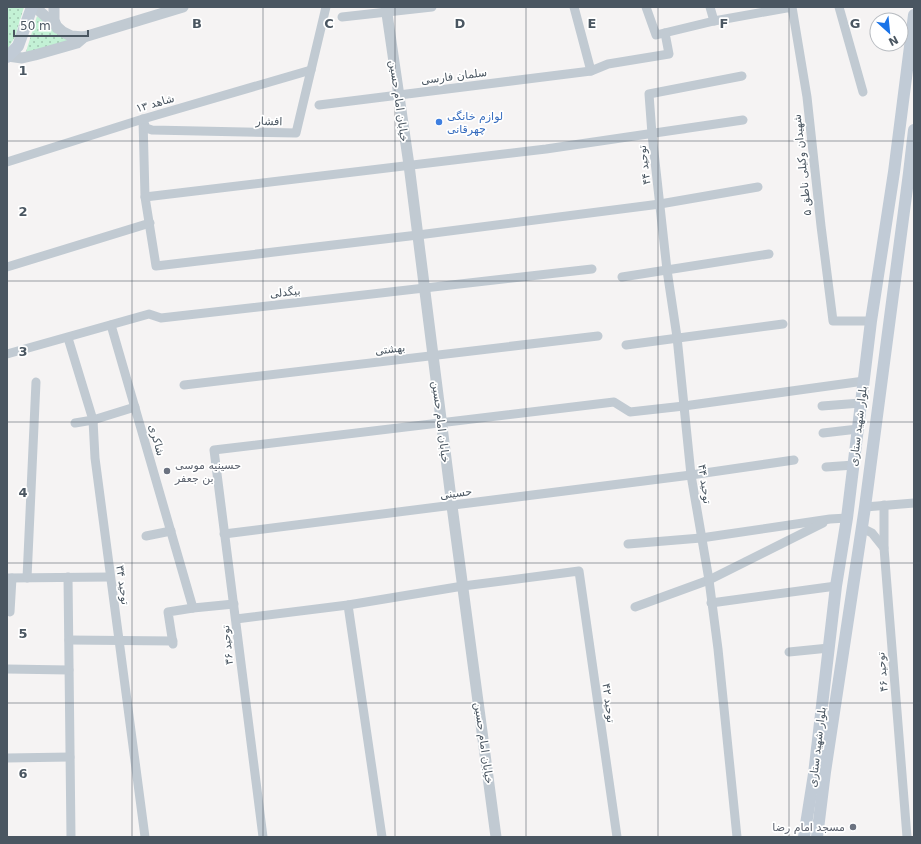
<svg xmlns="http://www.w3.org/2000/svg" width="921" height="844" font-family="'DejaVu Sans','Noto Naskh Arabic',sans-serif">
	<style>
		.grass { fill: url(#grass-dots) }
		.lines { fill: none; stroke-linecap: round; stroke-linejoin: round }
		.minor { stroke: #c1cad2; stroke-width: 9 }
		.tertiary { stroke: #c1cad2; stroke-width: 11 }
		.secondary { stroke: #c1cbd6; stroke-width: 12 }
		.grid { fill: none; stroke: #4a5661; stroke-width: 1; stroke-opacity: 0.55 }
		.shop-dot { fill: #3f7fe0; stroke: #fff; stroke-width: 1.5 }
		.worship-dot { fill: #6b7280; stroke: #fff; stroke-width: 1.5 }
		.labels { text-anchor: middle; stroke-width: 3.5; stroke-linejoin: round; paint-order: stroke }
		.street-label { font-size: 11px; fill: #4a5661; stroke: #fff }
		.shop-label { font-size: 11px; fill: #366cbe; stroke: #fff; text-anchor: start }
		.worship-label { font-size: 11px; fill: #5b616d; stroke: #fff; text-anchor: start }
		.grid-label { font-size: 13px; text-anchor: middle; font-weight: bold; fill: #4a5661; stroke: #fff; stroke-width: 3.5; stroke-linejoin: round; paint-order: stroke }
	</style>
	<defs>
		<pattern id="grass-dots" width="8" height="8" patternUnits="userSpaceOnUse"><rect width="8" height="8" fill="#c3f1d5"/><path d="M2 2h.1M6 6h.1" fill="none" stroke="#a0c6b0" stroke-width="1.8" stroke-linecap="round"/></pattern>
	</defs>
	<rect width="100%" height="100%" fill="#f5f3f3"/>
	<!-- grass -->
	<g class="grass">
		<path d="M7,7H24L15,37L7,50Z"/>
		<path d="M37,16L70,41L25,55Z"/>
	</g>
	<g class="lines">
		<!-- minor -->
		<g class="minor">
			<path d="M574,7L591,71"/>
			<path d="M646,7L656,35L714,21L792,7L807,97L821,226L833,321H871"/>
			<path d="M710,7L714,21"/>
			<path d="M839,7L863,92"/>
			<path d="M342,17L432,7"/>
			<path d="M319,105L591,71L608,64L669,54L665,33"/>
			<path d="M143,119L145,197L156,266L418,235L660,204L758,187"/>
			<path d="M143,120L146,128L152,130L296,133L326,7"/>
			<path d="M7,162L143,119L311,70"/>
			<path d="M145,197L546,149L743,120"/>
			<path d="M7,267L150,223"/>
			<path d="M622,277L769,254"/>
			<path d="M111,325L193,608"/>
			<path d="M68,338L93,420L95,458L145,837"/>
			<path d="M626,345L783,324"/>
			<path d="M7,354L149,314L161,318L592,269"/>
			<path d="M184,385L598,336"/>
			<path d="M822,406L861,403"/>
			<path d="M75,423L93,420L135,407"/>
			<path d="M823,433L858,429"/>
			<path d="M826,467L854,465"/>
			<path d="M884,505V548L907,837"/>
			<path d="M865,507L914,503"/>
			<path d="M862,528L872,533L884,548"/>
			<path d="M224,534L691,475L794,460"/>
			<path d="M146,536L171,531"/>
			<path d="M628,544L701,538L830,519L847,518"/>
			<path d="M68,577L71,837"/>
			<path d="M7,578L110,577"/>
			<path d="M27,578L36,382"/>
			<path d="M711,603L836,586"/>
			<path d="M348,605L382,837"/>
			<path d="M635,607L709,580L823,523"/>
			<path d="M10,612L12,578"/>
			<path d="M236,619L348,605L463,586L579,571L617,837"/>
			<path d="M69,640L173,641"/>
			<path d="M173,644L168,612L193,608L234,604"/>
			<path d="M789,652L829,648"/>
			<path d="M7,669L69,670"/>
			<path d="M7,758L70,757"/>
			<path d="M263,837L214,450L614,402L630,412L684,406L864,381"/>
			<path d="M737,837L718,649L709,580L691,475L677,337L667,270L652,134L649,94L742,76"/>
		</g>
		<!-- tertiary -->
		<g class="tertiary">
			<path d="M35,7L63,32L71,36L84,37"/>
			<path d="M54,7V20L57,28"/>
			<path d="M386,7L409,165L452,506L496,837"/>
			<path d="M8,56L22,58L35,55L77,43L84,37L183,7"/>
		</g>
		<!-- secondary -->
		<g class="secondary">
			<path d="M7,57L18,46L32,7"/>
			<path d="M804,837L814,774L836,586L847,518L871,321L894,172L914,15"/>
			<path d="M817,837L825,772L865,507L909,173L914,130"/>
		</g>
	</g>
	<!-- grid -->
	<path class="grid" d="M132,7V837M263,7V837M395,7V837M526,7V837M658,7V837M789,7V837M7,141H914M7,281H914M7,422H914M7,563H914M7,703H914"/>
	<!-- markers -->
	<circle class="shop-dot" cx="439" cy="122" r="4"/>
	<g class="worship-dot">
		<circle cx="167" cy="471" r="4"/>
		<circle cx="853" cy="827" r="4"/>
	</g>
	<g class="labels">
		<!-- street labels -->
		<g class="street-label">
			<text transform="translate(454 76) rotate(-7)" y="4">سلمان فارسی</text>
			<text transform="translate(399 101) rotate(82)" y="4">خیابان امام حسین</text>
			<text transform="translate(155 103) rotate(-16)" y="4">شاهد ۱۳</text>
			<text transform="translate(269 121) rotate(1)" y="4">افشار</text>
			<text transform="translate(644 165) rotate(-97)" y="4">توحید ۴۴</text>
			<text transform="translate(802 165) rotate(-96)" y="4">شهیدان وکیلی ناطق ۵</text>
			<text transform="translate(285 292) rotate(-6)" y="4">بیگدلی</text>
			<text transform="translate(390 349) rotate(-7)" y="4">بهشتی</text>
			<text transform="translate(441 422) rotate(83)" y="4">خیابان امام حسین</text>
			<text transform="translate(858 426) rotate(-83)" y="4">بلوار شهید ستاری</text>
			<text transform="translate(157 440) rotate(74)" y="4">شاکری</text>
			<text transform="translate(705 484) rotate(82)" y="4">توحید ۴۴</text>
			<text transform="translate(456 493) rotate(-7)" y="4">حسینی</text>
			<text transform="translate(123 585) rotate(82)" y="4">توحید ۳۴</text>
			<text transform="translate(227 645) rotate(-96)" y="4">توحید ۳۶</text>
			<text transform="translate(882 672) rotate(-95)" y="4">توحید ۴۶</text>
			<text transform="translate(609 703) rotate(83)" y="4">توحید ۴۲</text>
			<text transform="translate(484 743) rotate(82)" y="4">خیابان امام حسین</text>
			<text transform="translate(817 747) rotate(-83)" y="4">بلوار شهید ستاری</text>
		</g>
		<!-- shop labels -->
		<g class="shop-label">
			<text x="447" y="120">لوازم خانگی<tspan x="447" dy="13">چهرقانی</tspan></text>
		</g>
		<!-- worship labels -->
		<g class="worship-label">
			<text x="175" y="469">حسینیه موسی<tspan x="175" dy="13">بن جعفر</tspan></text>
			<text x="845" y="831" text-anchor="end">مسجد امام رضا</text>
		</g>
	</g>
	<g class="grid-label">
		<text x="197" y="28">B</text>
		<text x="329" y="28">C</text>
		<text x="460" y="28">D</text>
		<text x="592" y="28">E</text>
		<text x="724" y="28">F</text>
		<text x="855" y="28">G</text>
		<text x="23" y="75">1</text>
		<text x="23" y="216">2</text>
		<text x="23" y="356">3</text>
		<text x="23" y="497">4</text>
		<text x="23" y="638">5</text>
		<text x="23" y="778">6</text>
	</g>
	<!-- border -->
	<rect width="921" height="844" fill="none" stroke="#4a5661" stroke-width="16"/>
	<!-- north arrow -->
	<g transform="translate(889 32) rotate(153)"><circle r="19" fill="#ffffff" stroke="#b7bbc0"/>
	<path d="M0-3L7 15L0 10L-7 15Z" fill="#1a73e8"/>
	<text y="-6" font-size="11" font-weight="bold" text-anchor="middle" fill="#4a5661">N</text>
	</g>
	<!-- scale -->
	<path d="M14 30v6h74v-6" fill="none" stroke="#4a5661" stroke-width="2"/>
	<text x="20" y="30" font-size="12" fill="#4a5661" stroke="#ffffff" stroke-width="3" paint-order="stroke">50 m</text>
</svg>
